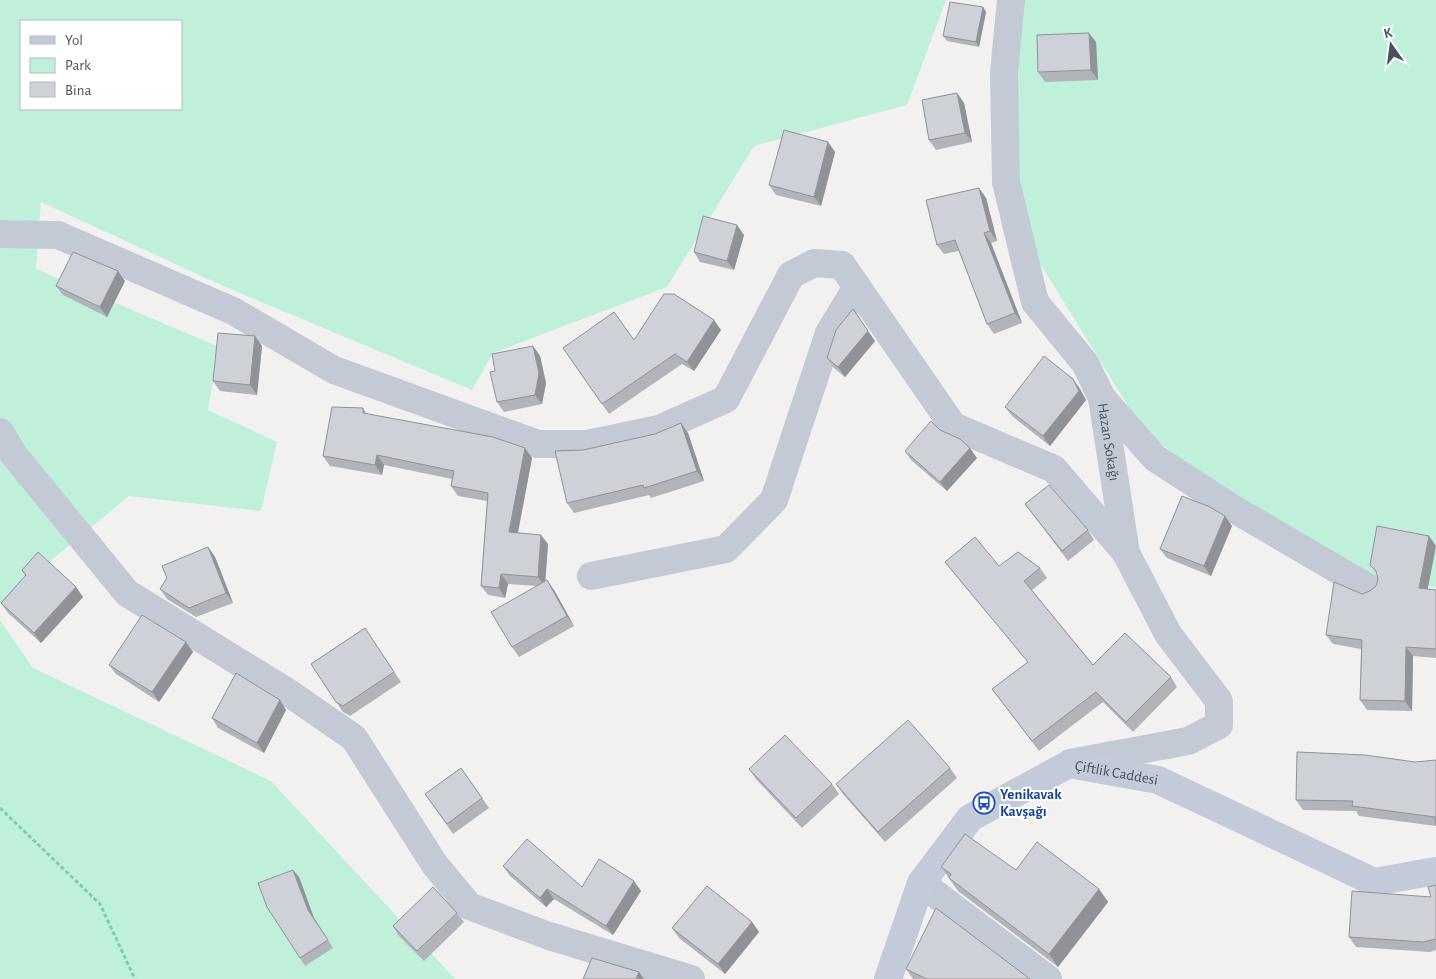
<svg xmlns="http://www.w3.org/2000/svg" width="1436" height="979" font-family="'Alegreya Sans',sans-serif">
	<style>
		.green { fill: #bff0da; fill-rule: evenodd }
		.lines { fill: none; stroke-linecap: round; stroke-linejoin: round }
		.path { stroke: #77ceb1; stroke-width: 3; stroke-dasharray: 4 2.5; stroke-linecap: butt }
		.street { stroke: #c4cad5; stroke-width: 28 }
		.secondary { stroke: #c3cad9; stroke-width: 28 }
		.wall { fill: #b2b4ba }
		.shaded-wall { fill: #919297 }
		.building { fill: #cfd1d8; stroke: #919297 }
		.labels { text-anchor: middle; stroke-width: 4; stroke-linejoin: round; paint-order: stroke }
		.street-label { font-size: 15px; fill: #48505e; stroke: #fff }
		.transit-label { font-size: 15px; font-weight: bold; fill: #164399; stroke: #fff; text-anchor: start }
	</style>
	<rect width="100%" height="100%" fill="#f3f1f0"/>
	<!-- green -->
	<g class="green">
		<path d="M0,0H946L907,105L754,146L667,287L493,353L472,390L223,286L41,202L36,269L219,347L208,410L277,442L261,511L129,496L0,603ZM21,21H181V109H21Z"/>
		<path d="M1019,0H1436V587L1311,566L1141,427L1022,234L1010,55Z"/>
		<path d="M0,620L33,668L271,781L455,979H0Z"/>
	</g>
	<g class="lines">
		<!-- path -->
		<path class="path" d="M0,808L100,904L135,979"/>
		<!-- street -->
		<g class="street">
			<path id="s1" d="M1011,0L1004,72L1006,182L1035,302L1085,363L1102,398L1126,553L1168,634L1219,701V725L1188,741L1070,763"/>
			<path d="M0,234L58,235L233,311L334,370L538,444H587L659,429L726,399L791,275L814,263L842,265L953,426L1054,469L1126,553"/>
			<path d="M1102,398L1155,458L1232,508L1369,588"/>
			<path d="M0,432L14,455L127,593L289,693L354,738L435,865L469,906L549,936L691,979"/>
			<path d="M591,576L726,549L774,500L829,333L857,287"/>
			<path d="M921,883L1048,979"/>
		</g>
		<!-- secondary -->
		<path class="secondary" id="s2" d="M888,979L921,883L970,818L1069,764L1158,780L1374,882L1436,871"/>
	</g>
	<!-- wall -->
	<g class="wall">
		<path d="M983,7L986,12L979,47L947,41L943,36Z"/>
		<path d="M1096,42L1098,80L1045,82L1038,72Z"/>
		<path d="M957,93L964,103L972,142L936,150L929,140Z"/>
		<path d="M828,142L835,152L821,206L776,195L769,185Z"/>
		<path d="M979,188L986,198L997,241L991,243L1022,323L994,334L987,324L959,251L944,254L937,245Z"/>
		<path d="M744,235L734,270L700,262L694,252Z"/>
		<path d="M125,281L107,317L63,295L56,286Z"/>
		<path d="M721,330L694,371L682,364L609,414L563,348Z"/>
		<path d="M875,341L845,377L834,368L827,358Z"/>
		<path d="M262,346L257,395L220,391L213,381Z"/>
		<path d="M533,346L540,356L546,383L542,404L504,412L497,402L495,371Z"/>
		<path d="M1073,379L1080,389L1086,400L1050,446L1012,416L1005,407Z"/>
		<path d="M363,408L367,414L525,448L532,458L518,533L548,544L545,581L554,590L574,626L519,657L512,647L537,586L508,584L505,598L488,595L481,586L487,501L458,496L451,486L452,479L384,465L382,475L330,466L323,456Z"/>
		<path d="M940,430L977,458L947,491L911,460L905,451Z"/>
		<path d="M688,433L704,481L651,498L649,495L574,513L567,503L583,450Z"/>
		<path d="M1025,504L1088,530L1094,540L1068,561Z"/>
		<path d="M1232,526L1211,576L1167,558L1160,549Z"/>
		<path d="M208,547L215,557L233,603L196,617L167,599L160,589Z"/>
		<path d="M945,562L999,566L1040,568L1047,578L1032,590L1093,665L1171,677L1177,687L1133,732L1103,702L1039,751L992,689L1028,662L952,571Z"/>
		<path d="M1370,565L1427,589L1436,590V658L1413,656L1412,711L1367,710L1360,700L1361,649L1333,644L1326,635L1362,594L1370,591L1376,586L1378,579L1377,574Z"/>
		<path d="M22,570L83,597L41,643L8,613L1,603L25,576Z"/>
		<path d="M365,628L401,682L350,716L343,712L311,664Z"/>
		<path d="M186,642L193,652L159,702L116,674L109,665Z"/>
		<path d="M286,710L264,753L218,728L212,718Z"/>
		<path d="M1436,760V826L1359,816L1356,811L1303,810L1296,800L1415,762Z"/>
		<path d="M461,768L489,808L453,834L425,794Z"/>
		<path d="M950,768L957,778L885,842L843,794L836,784Z"/>
		<path d="M749,769L832,784L839,794L802,828L756,779Z"/>
		<path d="M503,866L582,887L641,891L613,935L554,899L546,907L510,876Z"/>
		<path d="M941,867L1016,870L1099,889L1108,902L1058,967L958,891Z"/>
		<path d="M293,870L299,877L314,918L333,948L305,966L300,958Z"/>
		<path d="M1436,885V950L1430,952L1356,947L1349,937L1431,897Z"/>
		<path d="M457,913L464,922L424,961L399,936L393,926Z"/>
		<path d="M752,922L759,932L725,974L679,938L672,928Z"/>
		<path d="M906,969L1030,979H913Z"/>
	</g>
	<!-- shaded-wall -->
	<g class="shaded-wall">
		<path d="M983,7L986,12L979,47L976,42Z"/>
		<path d="M1089,33L1096,42L1098,80L1091,70Z"/>
		<path d="M957,93L964,103L972,142L965,133Z"/>
		<path d="M828,142L835,152L821,206L814,197Z"/>
		<path d="M979,188L986,198L997,241L990,231Z"/>
		<path d="M737,225L744,235L734,270L727,261Z"/>
		<path d="M984,233L991,243L1022,323L1015,313Z"/>
		<path d="M118,271L125,281L107,317L100,307Z"/>
		<path d="M853,309L875,341L845,377L838,367Z"/>
		<path d="M714,320L721,330L694,371L687,362Z"/>
		<path d="M255,336L262,346L257,395L250,385Z"/>
		<path d="M533,346L540,356L546,383L542,404L535,395Z"/>
		<path d="M1073,379L1080,389L1086,400L1050,446L1043,436Z"/>
		<path d="M681,423L688,433L704,481L697,471Z"/>
		<path d="M525,448L532,458L516,542L509,532Z"/>
		<path d="M970,448L977,458L947,491L940,482Z"/>
		<path d="M377,455L384,465L382,475L375,465Z"/>
		<path d="M1225,516L1232,526L1211,576L1204,566Z"/>
		<path d="M541,535L548,544L545,586L538,577Z"/>
		<path d="M1429,536L1436,546L1426,598L1419,588Z"/>
		<path d="M208,547L215,557L233,603L226,593Z"/>
		<path d="M501,574L508,584L505,598L499,588Z"/>
		<path d="M547,580L554,590L574,626L567,616Z"/>
		<path d="M76,587L83,597L41,643L34,633Z"/>
		<path d="M186,642L193,652L159,702L152,692Z"/>
		<path d="M1406,647L1413,656L1412,711L1405,701Z"/>
		<path d="M280,700L286,710L264,753L257,743Z"/>
		<path d="M293,870L299,877L314,918L333,948L308,910Z"/>
		<path d="M634,881L641,891L613,935L606,926Z"/>
		<path d="M547,889L554,899L546,907L540,898Z"/>
		<path d="M1099,889L1108,902L1058,967L1049,954Z"/>
		<path d="M752,922L759,932L725,974L718,964Z"/>
		<path d="M639,972L644,979H636Z"/>
	</g>
	<!-- building -->
	<g class="building">
		<path d="M950,2L983,7L976,42L943,36Z"/>
		<path d="M1089,33L1091,70L1038,72L1037,35Z"/>
		<path d="M957,93L965,133L929,140L922,100Z"/>
		<path d="M784,130L828,142L814,197L769,185Z"/>
		<path d="M979,188L990,231L984,233L1015,313L987,324L955,240L937,245L926,200Z"/>
		<path d="M703,216L737,225L727,261L694,252Z"/>
		<path d="M73,252L118,271L100,307L56,286Z"/>
		<path d="M664,294H674L714,320L687,362L675,354L602,404L563,348L614,312L634,340Z"/>
		<path d="M853,309L868,331L838,367L827,358L836,330Z"/>
		<path d="M218,333L255,336L250,385L213,381Z"/>
		<path d="M533,346L539,373L535,395L497,402L490,372L495,371L492,354Z"/>
		<path d="M1044,356L1073,379L1079,391L1043,436L1005,407Z"/>
		<path d="M332,407L363,408V413L493,437L525,448L509,532L541,535L538,577L501,574L499,588L481,586L488,493L451,486L454,471L377,455L375,465L323,456Z"/>
		<path d="M931,421L940,430L960,439L970,448L940,482L905,451Z"/>
		<path d="M681,423L697,471L644,488L643,485L567,503L555,451L583,450L655,434Z"/>
		<path d="M1049,485L1088,530L1062,551L1025,504Z"/>
		<path d="M1182,496L1210,507L1225,516L1204,566L1160,549Z"/>
		<path d="M1377,526L1429,536L1419,588L1436,590V649L1406,647L1405,701L1360,700L1362,640L1326,635L1334,582L1362,594L1370,591L1376,586L1378,579L1376,571L1370,565Z"/>
		<path d="M975,537L999,566L1018,552L1040,568L1024,581L1093,665L1125,633L1171,677L1126,722L1096,692L1032,741L992,689L1028,662L945,562Z"/>
		<path d="M208,547L226,593L189,608L160,589L167,578L162,566Z"/>
		<path d="M38,552L76,587L34,633L1,603L26,575L22,570Z"/>
		<path d="M547,580L567,616L512,647L491,612Z"/>
		<path d="M142,615L186,642L152,692L109,665Z"/>
		<path d="M365,628L394,672L343,706L336,702L311,664Z"/>
		<path d="M236,673L280,700L257,743L212,718Z"/>
		<path d="M908,720L950,768L878,832L836,784Z"/>
		<path d="M785,735L832,784L796,818L749,769Z"/>
		<path d="M1297,752L1365,755L1415,762L1436,760V825L1435,817L1352,806L1353,801L1296,800Z"/>
		<path d="M461,768L482,798L447,824L425,794Z"/>
		<path d="M965,834L1016,870L1037,842L1099,889L1049,954L949,878L951,874L941,867Z"/>
		<path d="M527,839L582,887L599,859L634,881L606,926L547,889L540,898L503,866Z"/>
		<path d="M293,870L308,910L328,940L300,958L267,907L258,883Z"/>
		<path d="M1436,885V939L1423,942L1349,937L1352,891L1431,897L1428,887Z"/>
		<path d="M707,886L752,922L718,964L672,928Z"/>
		<path d="M433,887L457,913L417,951L393,926Z"/>
		<path d="M936,908L1030,979H927L906,969Z"/>
		<path d="M592,958L639,972L636,979H583Z"/>
	</g>
	<!-- icons -->
	<defs>
		<g id="bus-ring" transform="scale(1.125)"><circle r="9.5" fill="#fff" stroke="#1a4fb4" stroke-width="1.5"/><path d="M-5-6H5V4H4V6H2V4H-2V6H-4V4H-5ZM-3.5-4V0h7V-4ZM-3.5 1.2v1.5H-2V1.2ZM2 1.2v1.5H3.5V1.2Z" fill="#1a4fb4"/></g>
	</defs>
	<g fill-rule="evenodd">
		<use href="#bus-ring" x="984" y="803"/>
	</g>
	<g class="labels">
		<!-- street labels -->
		<g class="street-label">
			<text dy="5" stroke="none"><textPath href="#s1" startOffset="468">Hazan Sokağı</textPath></text>
			<text dy="5" stroke="none"><textPath href="#s2" startOffset="344">Çiftlik Caddesi</textPath></text>
		</g>
		<!-- transit labels -->
		<g class="transit-label">
			<text x="1000" y="799">Yenikavak<tspan x="1000" dy="17">Kavşağı</tspan></text>
		</g>
	</g>
	<!-- legend -->
	<rect x="20" y="20" width="162" height="90" fill="#ffffff" stroke="#b6b9bf"/>
	<rect x="30" y="36" width="25" height="8" fill="#c3cad9" stroke="#b6b9bf"/>
	<text x="65" y="45" font-size="15" fill="#48505e">Yol</text>
	<rect x="30" y="58" width="25" height="15" fill="#bff0da" stroke="#b6b9bf"/>
	<text x="65" y="70" font-size="15" fill="#48505e">Park</text>
	<rect x="30" y="82" width="25" height="15" fill="#cfd1d8" stroke="#b6b9bf"/>
	<text x="65" y="95" font-size="15" fill="#48505e">Bina</text>
	<!-- north arrow -->
	<g transform="translate(1391 45) rotate(346)" stroke="#ffffff" stroke-width="4" paint-order="stroke">
	<path d="M0-4L9 19L0 12L-9 19Z" fill="#48505e"/>
	<text y="-8" font-size="14" font-weight="bold" text-anchor="middle" fill="#48505e">K</text>
	</g>
</svg>
